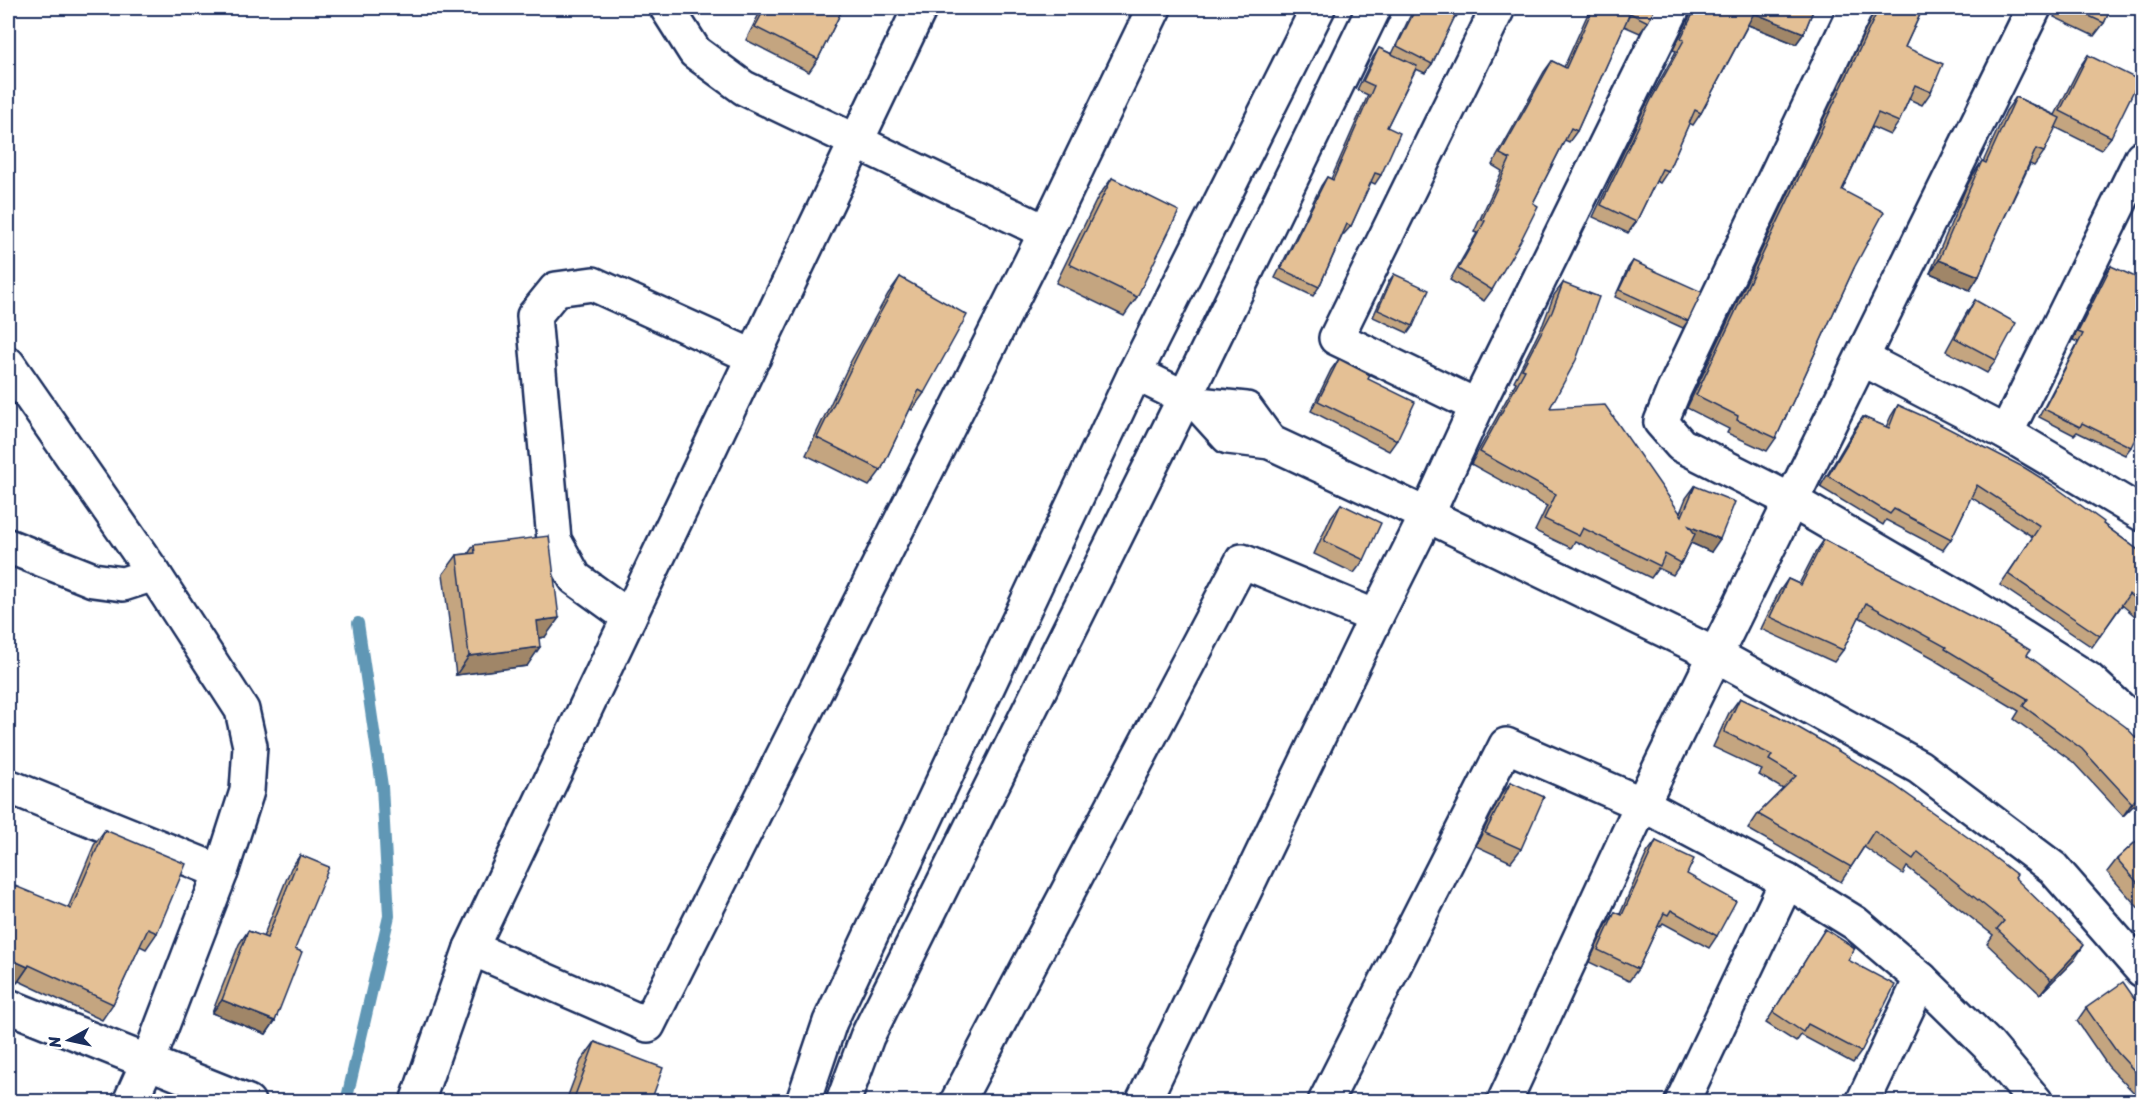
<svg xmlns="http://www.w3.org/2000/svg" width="2150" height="1109" font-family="Sriracha,sans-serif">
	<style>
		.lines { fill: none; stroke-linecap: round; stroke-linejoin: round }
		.stream { stroke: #6197b5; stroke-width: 12 }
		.minor-casing { stroke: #1b2f5e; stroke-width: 38 }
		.minor { stroke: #fff; stroke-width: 33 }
		.wall { fill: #c4a580; stroke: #1b2f5e; stroke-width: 1.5 }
		.shaded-wall { fill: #a08668; stroke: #1b2f5e; stroke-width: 1.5 }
		.building { fill: #e4c095; stroke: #1b2f5e; stroke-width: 1.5 }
	</style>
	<rect width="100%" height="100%" fill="#fff"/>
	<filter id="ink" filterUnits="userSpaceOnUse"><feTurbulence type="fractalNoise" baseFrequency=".0167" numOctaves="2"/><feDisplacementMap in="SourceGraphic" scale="12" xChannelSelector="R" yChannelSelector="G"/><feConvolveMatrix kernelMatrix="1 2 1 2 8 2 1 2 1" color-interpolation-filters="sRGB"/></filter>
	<g filter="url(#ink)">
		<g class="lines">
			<!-- stream -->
			<path class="stream" d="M346,1102L389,916L382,786L358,623"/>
			<!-- minor casing -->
			<g class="minor-casing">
				<g id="minor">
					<path d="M667,8L695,52L744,88L1046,232"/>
					<path d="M1856,8L1674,390L1661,422L1681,445L1792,501L1976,608L2088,679L2142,729"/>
					<path d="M1863,359L2006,433L2142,514"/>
					<path d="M8,364L154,574L242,710L250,746L247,791L221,872L148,1062L130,1102"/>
					<path d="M1135,373L1198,404L1246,409L1270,442"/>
					<path d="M1198,404L1228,437L1270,442L1427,515L1716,655L1919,767L2053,868L2142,970"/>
					<path d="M1477,406L1336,338L1498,8"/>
					<path d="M2006,433L2142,157"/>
					<path d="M8,546L93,580L123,584L154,574"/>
					<path d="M629,617L575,578L554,540L534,316L556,289L593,284L754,357"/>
					<path d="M8,786L221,872"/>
					<path d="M471,948L648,1025L1046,232L1154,8"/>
					<path d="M8,1006L248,1102"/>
					<path d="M417,1102L471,948L920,8"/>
					<path d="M803,1102L830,1022L1135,373L1318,8"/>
					<path d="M843,1102L867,1037L1185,397L1374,8"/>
					<path d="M957,1102L1242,561L1376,617"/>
					<path d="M1143,1102L1376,617L1427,515L1477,406L1673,8"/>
					<path d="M1325,1102L1506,745L1642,804L1787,881L1855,923L1921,979L1988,1045L2036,1102"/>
					<path d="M1504,1102L1642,804L2034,8"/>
					<path d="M1682,1102L1787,881"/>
					<path d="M1863,1102L1921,979"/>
				</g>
			</g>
			<!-- minor -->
			<use href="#minor" class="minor"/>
		</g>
		<!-- wall -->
		<g class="wall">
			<path d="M762,8H843L818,59L809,72L746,40Z"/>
			<path d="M1414,8H1463L1456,17L1455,16L1432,64L1425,73L1416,69L1387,127L1381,175L1375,184L1371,182L1351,226L1344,234H1343L1319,287L1313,296L1275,278L1321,186L1327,177L1331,179L1368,95L1357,90L1373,57L1379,48L1392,54Z"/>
			<path d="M1587,8H1655L1648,22L1640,33L1624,26L1577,131L1569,142L1565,140L1533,203L1492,290L1484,301L1450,280L1477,233L1474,232L1502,171L1492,165L1544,72L1552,61L1564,67L1590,9Z"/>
			<path d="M1691,8H1814L1804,33L1796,44L1748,25L1701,113L1693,125L1689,123L1668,171L1660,183L1656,181L1636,222L1628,233L1593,217L1643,111L1676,51L1673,50L1690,16Z"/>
			<path d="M1876,8H1923L1905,47L1931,92L1922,105L1909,99L1899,122L1890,135L1872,127L1842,190L1854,268L1776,438L1767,451L1727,433L1729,429L1687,408Z"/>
			<path d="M2059,8H2111L2104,23L2094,36L2054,17Z"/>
			<path d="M2088,55L2111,137L2101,150L2055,127L2044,152L2034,166L2030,164L1993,242L1979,276L1970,290L1930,273L1966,188L1973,175L1982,161L1983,162L2006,111L2016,97L2055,115L2079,68Z"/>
			<path d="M1112,178L1137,297L1124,316L1056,283L1098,197Z"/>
			<path d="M1633,261L1688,321L1683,328L1615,297L1628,268Z"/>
			<path d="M2111,266L2131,447L2125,455L2077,432L2074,435L2039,417L2078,342L2073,340L2105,274Z"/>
			<path d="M1394,274L1413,326L1408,333L1373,317L1389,281Z"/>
			<path d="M900,277L924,393L912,410L910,409L881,470L869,486L806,455L850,363L888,294Z"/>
			<path d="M1563,283L1550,408L1680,513L1686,498L1695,486L1711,552L1691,543L1681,563L1673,575L1658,568L1651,578L1575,541L1571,548L1535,531L1547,506L1471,464L1516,382L1514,381L1543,324L1554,295Z"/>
			<path d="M1975,300L1996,360L1987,373L1946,351L1966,314Z"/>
			<path d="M1339,359L1368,379L1397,440L1389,451L1311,411L1331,370Z"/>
			<path d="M1898,405L2103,524L2142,553V622L2122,605L2092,647L2000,585L2033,537L1971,497L1951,539L1943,550L1886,520L1883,525L1820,487L1855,428L1863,417L1886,427L1891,416Z"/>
			<path d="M1341,504L1364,560L1354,573L1314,554L1331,517Z"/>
			<path d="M1824,540L2027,655L2142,797L2123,816L2073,762L2014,719L2019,711L1936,661L1937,660L1859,617L1843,650L1834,662L1761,629L1779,592L1788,579L1799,584L1815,553Z"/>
			<path d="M474,545L545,637L539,638L527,666L456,675L443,574L457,555L468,554Z"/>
			<path d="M1740,698L2015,878L2074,960L2040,994L1987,944L1993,935L1907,867L1903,874L1864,847L1841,882L1748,829L1758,814L1783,789L1759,775L1762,770L1713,747L1729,713Z"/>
			<path d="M1511,782L1521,849L1511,862L1476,846L1501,795Z"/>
			<path d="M105,830L157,933L146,949L140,946L113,1004L102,1020L19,981L17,983L68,908L94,845Z"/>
			<path d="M2142,836V912L2107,872L2117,859Z"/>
			<path d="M1656,841L1687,874L1717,936L1709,948L1663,923L1660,927L1658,926L1638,969L1629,981L1589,962L1607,924L1615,912L1620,914L1647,853Z"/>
			<path d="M300,855L295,949L275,1021L266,1034L212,1013L239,944L248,931L263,937L291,868Z"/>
			<path d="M1825,929L1848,960L1861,1052L1853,1063L1801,1035L1796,1042L1766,1023Z"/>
			<path d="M2086,1008L2142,1009V1101L2108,1066L2077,1021Z"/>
			<path d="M595,1042L651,1101H566L581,1061Z"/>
		</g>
		<!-- shaded-wall -->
		<g class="shaded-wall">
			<path d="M1754,13L1804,33L1796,44L1746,24Z"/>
			<path d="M1939,260L1979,276L1970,290L1930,273Z"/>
			<path d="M1689,526L1720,539L1711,552L1680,538Z"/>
			<path d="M559,618L545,637L524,640L537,621Z"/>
			<path d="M540,647L527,666L456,675L469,656Z"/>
			<path d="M2142,793V797L2123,816L2132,803Z"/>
			<path d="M2084,945L2074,960L2040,994L2051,980Z"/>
			<path d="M8,958L28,967L17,983L8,978Z"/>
			<path d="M222,1000L275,1021L266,1034L212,1013Z"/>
		</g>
		<!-- building -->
		<g class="building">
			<path d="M765,8H843L818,59L755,27Z"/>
			<path d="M1416,8H1459L1432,64L1397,46Z"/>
			<path d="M1593,8H1655L1648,22L1630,13L1577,131L1571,128L1533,203L1538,206L1521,240L1492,290L1458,269L1485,221L1482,220L1510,159L1500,154L1552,61L1566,68Z"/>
			<path d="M1696,8H1814L1804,33L1754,13L1701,113L1695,110L1668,171L1662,169L1636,222L1601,205L1651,100L1684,40L1681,38Z"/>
			<path d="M1879,8H1923L1905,47L1943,64L1931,92L1915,85L1899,122L1878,113L1842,190L1884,212L1854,268L1776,438L1737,420L1738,416L1696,395Z"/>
			<path d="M2072,8H2111L2104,23Z"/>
			<path d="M1379,48L1417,66L1387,127L1400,133L1381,175L1375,173L1351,226L1347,224L1319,287L1281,269L1327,177L1333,180L1374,86L1363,81Z"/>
			<path d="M2088,55L2139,80L2111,137L2060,111Z"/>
			<path d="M2016,97L2060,118L2044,152L2036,149L1993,242L1979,276L1939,260L1976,174L1982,161L1986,163Z"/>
			<path d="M1112,178L1179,211L1137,297L1069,264Z"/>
			<path d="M1633,261L1702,292L1688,321L1619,290Z"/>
			<path d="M2111,266L2142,280V424L2131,447L2082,423L2080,427L2044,409L2083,334L2078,332Z"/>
			<path d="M1394,274L1429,290L1413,326L1378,310Z"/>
			<path d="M900,277L967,315L924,393L919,390L881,470L817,438L862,346Z"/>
			<path d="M1563,283L1599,297L1576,360L1550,408L1605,405L1682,516L1695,486L1735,502L1720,539L1689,526L1695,534L1681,563L1665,554L1660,566L1583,528L1579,536L1544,519L1556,494L1480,452L1525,370L1522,369L1552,312Z"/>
			<path d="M1975,300L2016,323L1996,360L1955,338Z"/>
			<path d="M1339,359L1370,375L1368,379L1415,402L1397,440L1318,401Z"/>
			<path d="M1898,405L1932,420L2025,468L2054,486L2104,522L2103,524L2142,553V605L2129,594L2100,636L2008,574L2040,526L1977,485L1951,539L1894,509L1890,514L1828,476L1863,417L1889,428Z"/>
			<path d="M1341,504L1381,523L1364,560L1324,541Z"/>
			<path d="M549,536L559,618L537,621L540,647L469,656L457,555L475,553L474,545Z"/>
			<path d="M1824,540L1997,630L2030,650L2027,655L2126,727L2142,744V793L2132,803L2082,749L2023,706L2028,699L1945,649L1946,647L1866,603L1843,650L1770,617L1788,579L1801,585Z"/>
			<path d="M1740,698L1778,716L1827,744L1894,785L1973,841L2017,875L2015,878L2084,945L2051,980L1997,929L2004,921L1918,852L1913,859L1874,831L1851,867L1758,814L1796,776L1769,760L1772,755L1724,732Z"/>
			<path d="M1511,782L1544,797L1521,849L1485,833Z"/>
			<path d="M105,830L186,864L157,933L148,929L113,1004L29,965L28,967L8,958V883L71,909Z"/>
			<path d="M2142,836V888L2117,859Z"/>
			<path d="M1656,841L1694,859L1687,874L1736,901L1717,936L1671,910L1668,915L1664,913L1638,969L1598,950L1615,912L1622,915Z"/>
			<path d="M300,855L329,867L295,949L302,952L275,1021L222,1000L248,931L267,938Z"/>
			<path d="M1825,929L1855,948L1848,960L1895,985L1861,1052L1808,1024L1803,1032L1773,1012Z"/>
			<path d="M2123,982L2142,1009V1079L2117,1052L2086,1008Z"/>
			<path d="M595,1042L663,1068L651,1101H573Z"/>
		</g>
	</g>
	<!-- margin -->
	<rect width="2150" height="1109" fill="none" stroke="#fff" stroke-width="30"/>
	<rect x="15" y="15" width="2120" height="1079" fill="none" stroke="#1b2f5e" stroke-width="2" filter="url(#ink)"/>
	<!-- north arrow -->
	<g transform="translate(69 1040) rotate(262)" stroke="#ffffff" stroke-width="4.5" paint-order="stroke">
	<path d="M0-4.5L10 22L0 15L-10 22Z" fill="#1b2f5e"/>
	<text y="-9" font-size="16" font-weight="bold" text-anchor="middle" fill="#1b2f5e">N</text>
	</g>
</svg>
